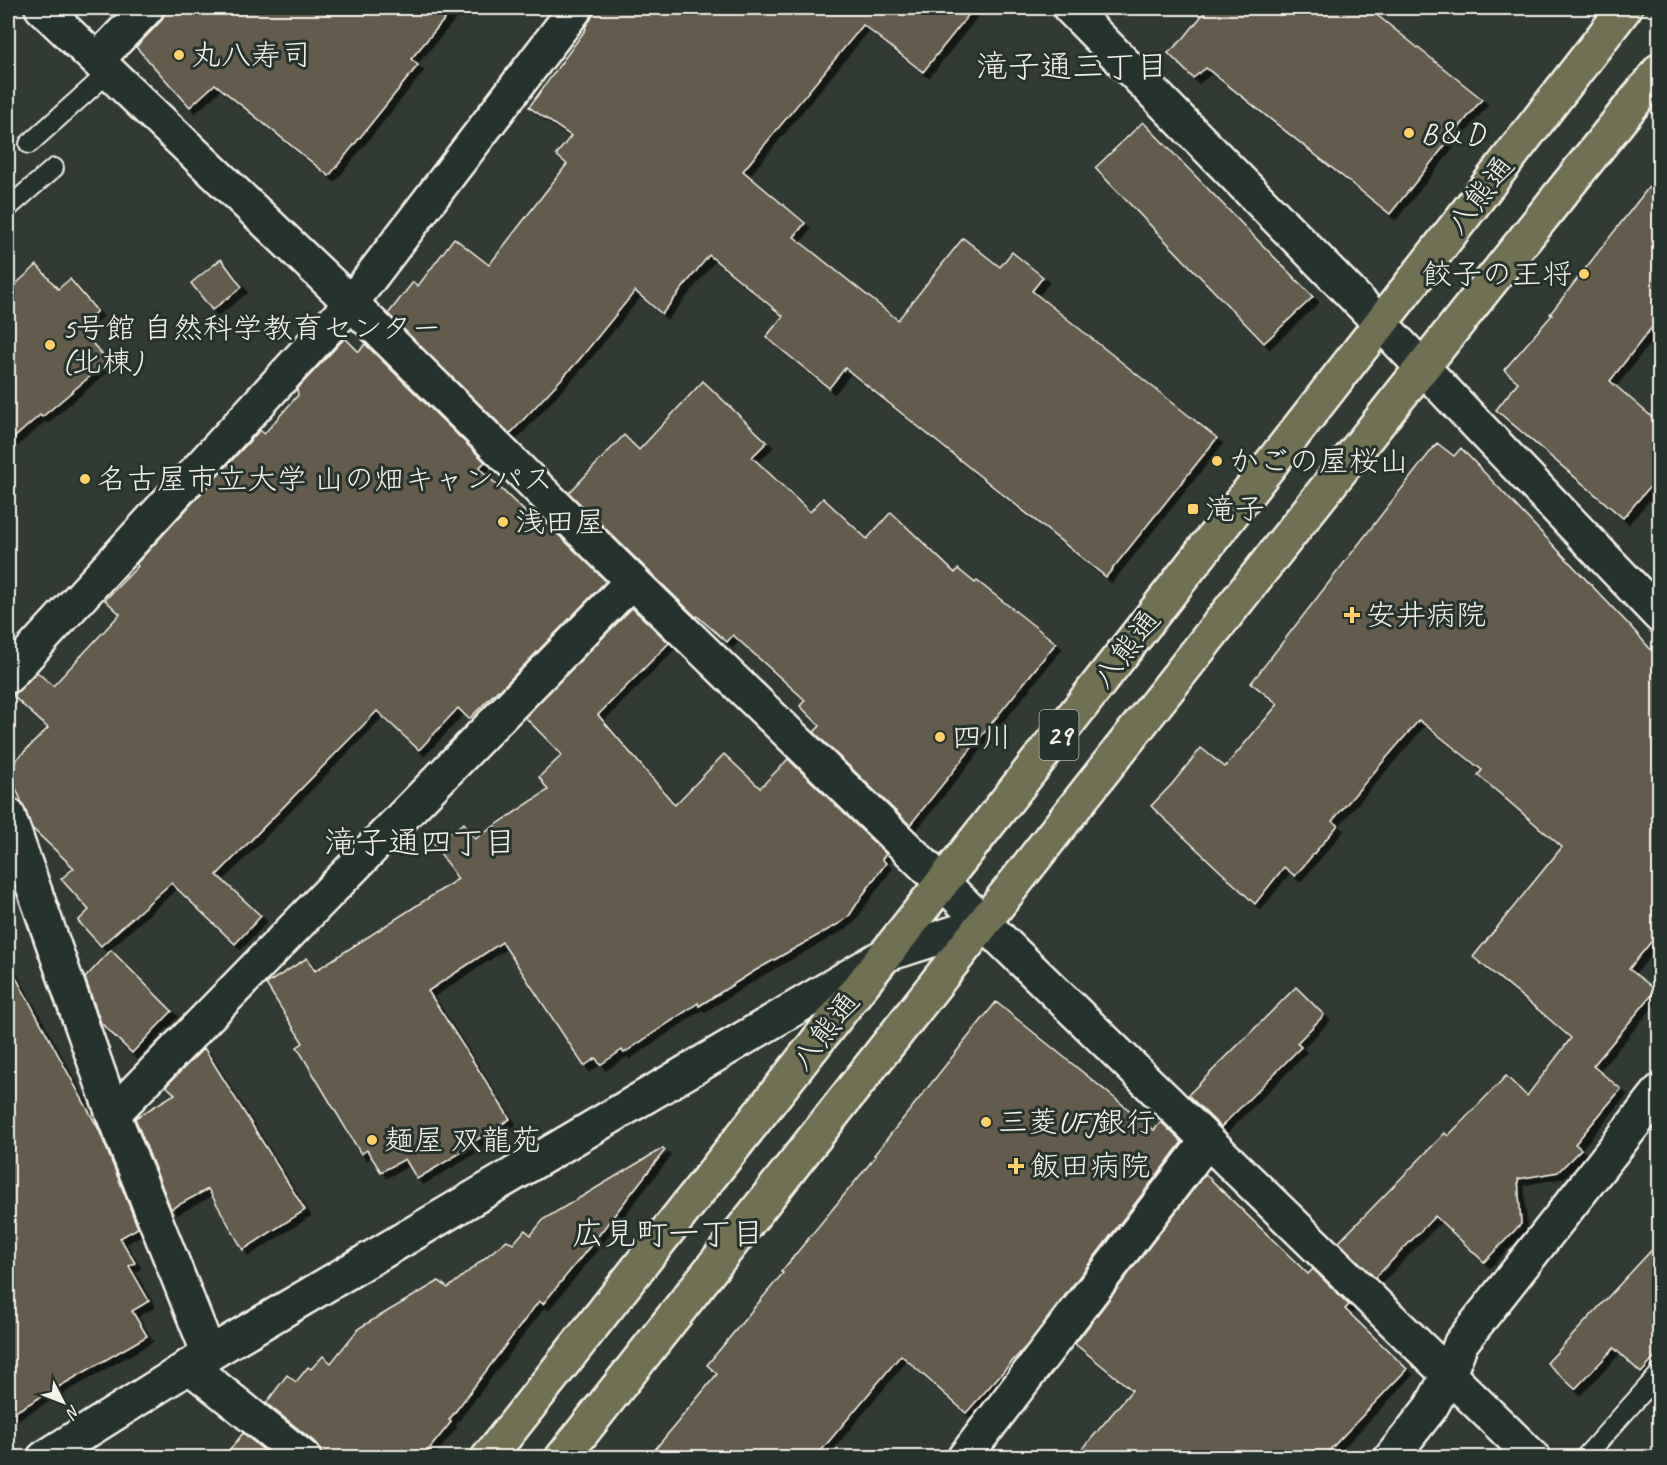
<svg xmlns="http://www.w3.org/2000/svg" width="1667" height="1465" font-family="Caveat,'Klee One',sans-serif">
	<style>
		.building { fill: #645c4d; stroke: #f4f1e8; stroke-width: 1.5; filter: url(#shadow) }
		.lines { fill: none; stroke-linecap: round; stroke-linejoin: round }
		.service-casing { stroke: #f4f1e8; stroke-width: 22 }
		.minor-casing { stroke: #f4f1e8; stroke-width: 38 }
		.tertiary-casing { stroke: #f4f1e8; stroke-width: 38 }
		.primary-casing { stroke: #f4f1e8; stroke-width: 38 }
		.service { stroke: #26332d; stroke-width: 18 }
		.minor { stroke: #26332d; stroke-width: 33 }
		.tertiary { stroke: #26332d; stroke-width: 33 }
		.primary { stroke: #707052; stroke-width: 33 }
		.poi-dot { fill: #ffd166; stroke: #26332d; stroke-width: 2 }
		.labels { text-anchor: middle; stroke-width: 6; stroke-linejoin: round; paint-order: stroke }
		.shield { fill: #26332d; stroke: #b6b8b0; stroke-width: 1.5 }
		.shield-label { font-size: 28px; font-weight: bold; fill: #f4f1e8 }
		.poi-label { font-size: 30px; fill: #f4f1e8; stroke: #26332d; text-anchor: start }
		.street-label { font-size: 30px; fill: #f4f1e8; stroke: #26332d }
		.neighbourhood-label { font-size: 32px; fill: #f4f1e8; stroke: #26332d }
	</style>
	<defs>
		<filter id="shadow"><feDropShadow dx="5.5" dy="5.5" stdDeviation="0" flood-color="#0009"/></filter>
	</defs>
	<rect width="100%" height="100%" fill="#323b33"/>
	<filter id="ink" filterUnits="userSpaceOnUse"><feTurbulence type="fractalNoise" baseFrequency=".0167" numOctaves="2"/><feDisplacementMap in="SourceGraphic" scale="12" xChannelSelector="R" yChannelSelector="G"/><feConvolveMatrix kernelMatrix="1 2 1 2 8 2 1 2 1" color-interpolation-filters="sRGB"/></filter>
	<g filter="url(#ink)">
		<!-- building -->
		<g class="building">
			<path d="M165,8H454L411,59L418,65L329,176L215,84L190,107L136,47L161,21L165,13Z"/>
			<path d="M594,8H974L923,72L863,25L743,171L805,223L794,237L898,320L963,238L1000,267L1012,252L1043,277L1032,291L1217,438L1106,577L845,368L829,388L766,337L783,316L709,255L662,314L635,291L579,360L510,434L388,314L413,282L418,286L454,238L489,265L567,164L556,155L571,136L529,107L586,29L585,27L591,19Z"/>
			<path d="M1208,8H1368L1482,99L1390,214L1206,68L1193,78L1168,53L1183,39Z"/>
			<path d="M1143,122L1313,297L1264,343L1095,168Z"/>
			<path d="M1659,174V318L1610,381L1659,423V476L1623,518L1496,410L1518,382L1504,370L1552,315L1550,314Z"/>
			<path d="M221,259L242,287L212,310L191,283Z"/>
			<path d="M37,265L58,289L70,279L97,311L79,328L108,361L42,417L40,415L8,443V291Z"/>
			<path d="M345,338L359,352L365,344L485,462L479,468L539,525L543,520L606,581L499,691L498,690L469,719L458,708L419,750L377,711L217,875L261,916L235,944L171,883L101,946L78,921L89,910L61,879L74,868L32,828L8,768L48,728L13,696L37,672L53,686L120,614L105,600L138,566L136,564L260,430L264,434L298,395L297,389Z"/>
			<path d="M703,381L767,442L752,457L810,512L823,498L867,539L891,512L955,573L958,569L975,583L977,581L1056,643L910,825L814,732L820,726L800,706L805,700L733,635L727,642L697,616L696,617L569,493L624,435L639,450Z"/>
			<path d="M1437,443L1454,456L1461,448L1631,627L1659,659V932L1629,969L1656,990L1593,1066L1621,1089L1575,1144L1581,1149L1558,1172L1518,1179L1521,1224L1484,1262L1435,1216L1375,1278L1339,1242L1445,1133L1448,1136L1506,1076L1527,1096L1571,1038L1541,1012L1473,957L1562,847L1478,775L1482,770L1419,720L1332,821L1338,825L1295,876L1284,867L1255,904L1151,806L1172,784L1201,748L1225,767L1278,704L1251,683Z"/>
			<path d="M632,608L669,643L598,715L675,805L724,754L760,788L788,759L886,854L882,859L886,863L862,896L849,916L842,922L756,970L699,1006L698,1003L624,1053L622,1050L600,1065L596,1058L584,1066L502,942L428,991L510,1119L473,1142L475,1144L417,1179L405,1159L381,1172L367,1150L361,1154L297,1047L303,1043L266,984L307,958L315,971L458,879L434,844L464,823L475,839L548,790L539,777L562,755L525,717Z"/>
			<path d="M111,950L172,1011L132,1053L101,1023L85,978Z"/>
			<path d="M8,963L99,1130L138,1228L120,1238L135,1263L129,1266L149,1301L132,1311L147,1336L8,1416Z"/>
			<path d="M1296,987L1324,1015L1297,1043L1301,1047L1221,1127L1188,1095Z"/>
			<path d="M996,1002L1154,1130L1161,1122L1182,1142L1027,1345L966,1413L901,1355L815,1458H648L717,1374L707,1365L783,1273L781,1272L876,1156L874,1155Z"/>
			<path d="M204,1048L305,1210L243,1250L208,1189L171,1209L135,1118L175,1094L166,1086Z"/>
			<path d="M663,1148L665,1150L591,1245L543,1304L539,1301L449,1420L451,1422L422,1458H322L321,1451L316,1443L266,1403L287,1375L296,1382L308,1367L311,1369L323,1356L331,1363L359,1328L439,1281L448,1288L507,1240L513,1244L525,1230L531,1235L544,1219Z"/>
			<path d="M1205,1174L1308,1274L1313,1269L1349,1305L1345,1309L1407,1369L1322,1458H1075L1132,1390L1075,1344Z"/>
			<path d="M1659,1242V1353L1641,1373L1614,1348L1575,1389L1547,1363Z"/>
			<path d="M243,1433L273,1458H224Z"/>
		</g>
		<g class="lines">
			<!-- service casing -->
			<g class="service-casing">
				<g id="service">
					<path d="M29,144L109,72"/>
					<path d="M8,208L54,168"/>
					<path d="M1584,1458L1660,1373"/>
				</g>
			</g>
			<!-- minor casing -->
			<g class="minor-casing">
				<g id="minor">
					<path d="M42,8L351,303L632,581L1534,1458"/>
					<path d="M1070,8L1381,324L1660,616"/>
					<path d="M97,60L147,8"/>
					<path d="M8,676L351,303L576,8"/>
					<path d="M8,815L113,1114L209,1354"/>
					<path d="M113,1114L632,581"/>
					<path d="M189,1366L304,1458"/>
					<path d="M964,1458L1207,1141"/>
					<path d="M1391,1458L1431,1407L1449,1374L1461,1343L1660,1091"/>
				</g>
			</g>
			<!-- tertiary casing -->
			<g class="tertiary-casing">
				<path id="tertiary" d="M44,1458L209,1354L885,955L985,923"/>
			</g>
			<!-- primary casing -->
			<g class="primary-casing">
				<g id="primary">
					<path d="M488,1458C869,976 1250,494 1625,8"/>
					<path d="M562,1458C928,995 1290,530 1660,70"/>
				</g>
			</g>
			<!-- service -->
			<use href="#service" class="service"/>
			<!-- minor -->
			<use href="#minor" class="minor"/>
			<!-- tertiary -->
			<use href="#tertiary" class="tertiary"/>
			<!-- primary -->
			<use href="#primary" class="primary"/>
		</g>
	</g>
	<!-- markers -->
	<g class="poi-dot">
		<circle cx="179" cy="55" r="6"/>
		<circle cx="1409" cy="133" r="6"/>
		<circle cx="1584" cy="274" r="6"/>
		<circle cx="50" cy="345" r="6"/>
		<circle cx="1217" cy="461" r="6"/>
		<circle cx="85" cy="479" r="6"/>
		<rect x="1187" y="503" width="12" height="12" rx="3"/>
		<circle cx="503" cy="522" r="6"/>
		<path d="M1349 606h6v6h6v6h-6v6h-6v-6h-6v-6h6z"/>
		<circle cx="940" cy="737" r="6"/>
		<circle cx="986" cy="1122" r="6"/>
		<circle cx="372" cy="1140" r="6"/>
		<path d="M1013 1157h6v6h6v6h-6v6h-6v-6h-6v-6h6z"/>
	</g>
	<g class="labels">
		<!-- shield labels -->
		<rect class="shield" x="1039.5" y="710" width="39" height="50" rx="4.5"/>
		<g class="shield-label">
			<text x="1059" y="745">29</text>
		</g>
		<!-- poi labels -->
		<g class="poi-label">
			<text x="191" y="65">丸八寿司</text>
			<text x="1421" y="143">B＆D</text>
			<text x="1572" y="284" text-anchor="end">餃子の王将</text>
			<text x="62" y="338">5号館 自然科学教育センター<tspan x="62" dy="34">(北棟)</tspan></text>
			<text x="1229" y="471">かごの屋桜山</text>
			<text x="97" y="489">名古屋市立大学 山の畑キャンパス</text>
			<text x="1205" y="519">滝子</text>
			<text x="515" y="532">浅田屋</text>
			<text x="1366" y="625">安井病院</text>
			<text x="952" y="747">四川</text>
			<text x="998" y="1132">三菱UFJ銀行</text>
			<text x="384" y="1150">麺屋 双龍苑</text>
			<text x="1030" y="1176">飯田病院</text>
		</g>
		<!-- street labels -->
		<g class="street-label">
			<text transform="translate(1480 195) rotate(-52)" y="10">八熊通</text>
			<text transform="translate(1126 649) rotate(-52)" y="10">八熊通</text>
			<text transform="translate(825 1031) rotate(-52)" y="10">八熊通</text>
		</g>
		<!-- neighbourhood labels -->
		<g class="neighbourhood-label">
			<text x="1072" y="77">滝子通三丁目</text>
			<text x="420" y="853">滝子通四丁目</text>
			<text x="668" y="1244">広見町一丁目</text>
		</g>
	</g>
	<!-- margin -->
	<rect width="1667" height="1465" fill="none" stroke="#26332d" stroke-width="30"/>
	<rect x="15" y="15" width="1637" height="1435" fill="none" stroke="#f4f1e8" stroke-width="2" filter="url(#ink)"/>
	<!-- north arrow -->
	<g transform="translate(63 1402) rotate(132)" stroke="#26332d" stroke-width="4.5" paint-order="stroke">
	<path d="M0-4.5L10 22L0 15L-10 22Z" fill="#f4f1e8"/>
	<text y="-9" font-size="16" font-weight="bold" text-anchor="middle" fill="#f4f1e8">N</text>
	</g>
</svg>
